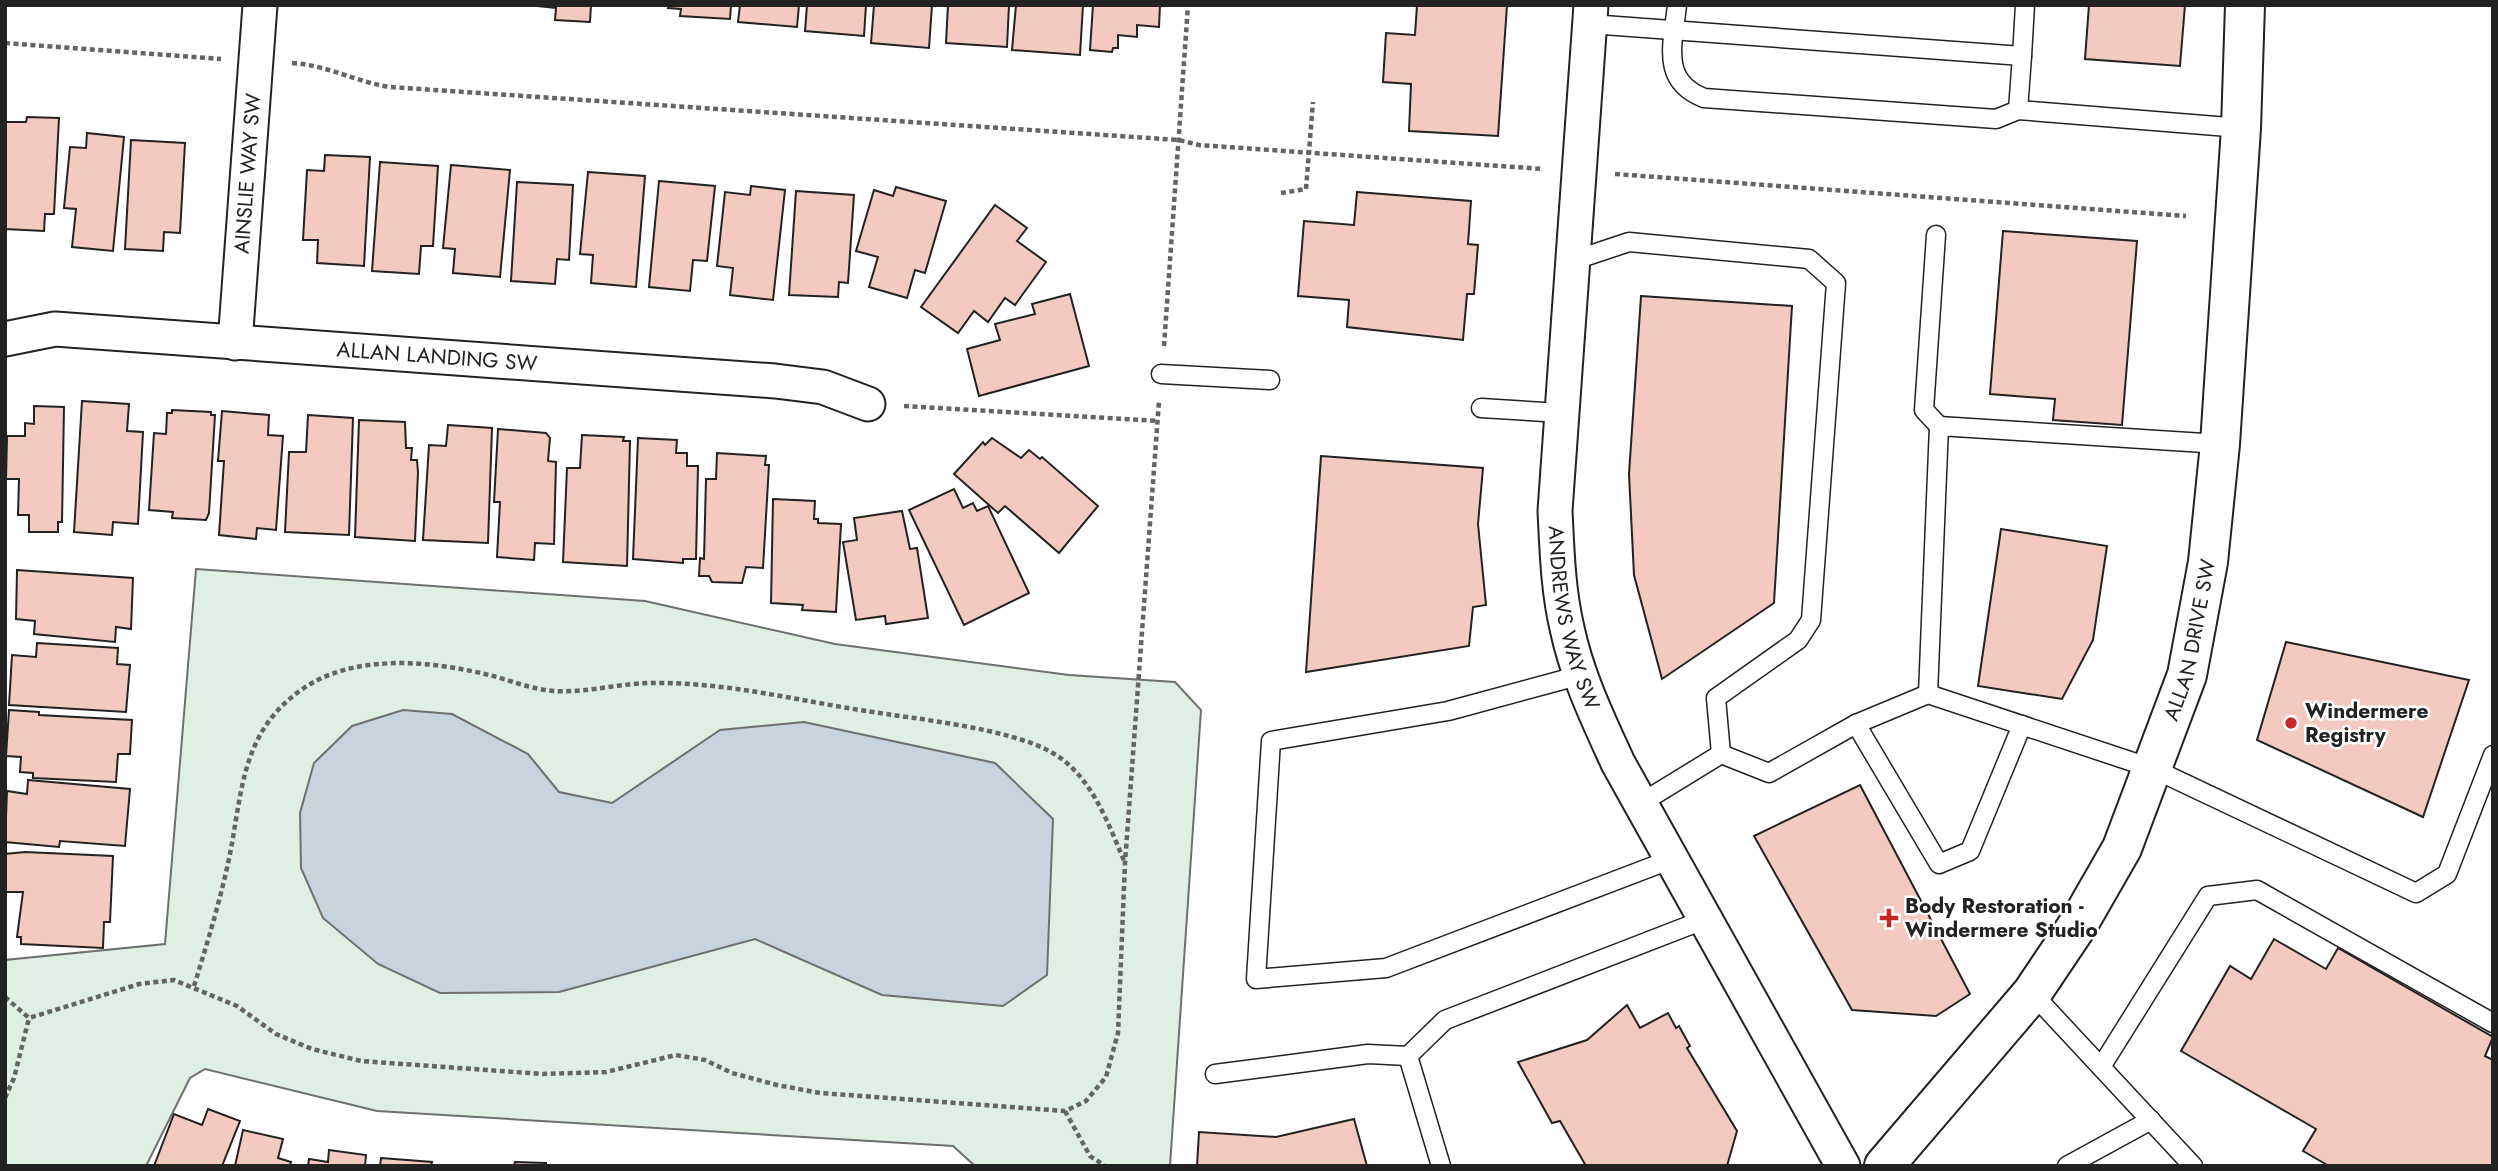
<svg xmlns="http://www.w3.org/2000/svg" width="2498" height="1171" font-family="Jost,sans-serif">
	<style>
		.green { fill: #e0efe3; stroke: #6f6f6f; stroke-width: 2 }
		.water { fill: #c7d3dd; stroke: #6f6f6f; stroke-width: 2 }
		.building { fill: #f3c9c0; stroke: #222; stroke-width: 2 }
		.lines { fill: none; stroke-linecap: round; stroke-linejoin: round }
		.lane-casing { stroke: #222; stroke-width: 21 }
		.street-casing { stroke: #222; stroke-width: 37 }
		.secondary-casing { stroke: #222; stroke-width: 42 }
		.path { stroke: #646464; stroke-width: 4.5; stroke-dasharray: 5 3.5; stroke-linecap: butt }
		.lane { stroke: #fff; stroke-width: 18 }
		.street { stroke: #fff; stroke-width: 33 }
		.secondary { stroke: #fff; stroke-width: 38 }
		.poi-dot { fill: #c62828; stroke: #fff; stroke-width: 2.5 }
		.labels { text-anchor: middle; stroke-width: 5; stroke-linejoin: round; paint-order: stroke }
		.street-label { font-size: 21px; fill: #222; stroke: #fff }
		.poi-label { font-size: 21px; font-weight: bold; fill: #222; stroke: #fff; text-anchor: start }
	</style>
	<rect width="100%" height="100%" fill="#fff"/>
	<!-- green -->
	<path class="green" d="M196,569L645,601L835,644L1069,675L1175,682L1201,710L1170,1166H975L953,1146L377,1111L205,1069L190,1078L146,1166H5V960L165,944Z"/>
	<!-- water -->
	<path class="water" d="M403,710L452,714L528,754L559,792L612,803L720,730L804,722L995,763L1053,819L1047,975L1003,1006L882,995L755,939L559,992L440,993L378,964L323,918L301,868L300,813L314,763L352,726Z"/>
	<!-- building -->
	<g class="building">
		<path d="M528,5H591L590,22L555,20L556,8Z"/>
		<path d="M669,5H731L730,19L680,16L681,9L668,8Z"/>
		<path d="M740,5H799L797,27L738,22Z"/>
		<path d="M807,5H866L864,36L805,31Z"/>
		<path d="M874,5H932L929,48L871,43Z"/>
		<path d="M948,5H1009L1007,47L946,43Z"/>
		<path d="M1016,5H1083L1080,55L1012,50Z"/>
		<path d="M1093,5H1160L1159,27L1137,25V37L1118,35V48H1113L1112,52L1090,50Z"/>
		<path d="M1417,5H1507L1498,136L1409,131L1411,84L1383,82L1386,33L1415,35Z"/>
		<path d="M2089,5H2185L2180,66L2085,59Z"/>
		<path d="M27,117L59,118L54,214H45L44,231L5,229V122H26Z"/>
		<path d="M87,133L124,137L113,251L72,247L76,209L64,208L70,147L86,148Z"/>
		<path d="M131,140L185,143L180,233L164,232L163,251L125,249Z"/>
		<path d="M325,155L370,157L364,266L317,263L318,240H303L307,170L324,171Z"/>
		<path d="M380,162L438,166L433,246H421L419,274L372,271Z"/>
		<path d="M451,165L510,170L500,277L453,273L455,249L443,248Z"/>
		<path d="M588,172L645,176L636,287L591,283L593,255L580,254Z"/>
		<path d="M659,181L715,186L707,261L693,260L690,291L649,287Z"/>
		<path d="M517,182L573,185L569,260L557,259L555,284L511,281Z"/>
		<path d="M751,186L785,190L773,300L730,295L733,268L717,266L725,192L750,195Z"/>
		<path d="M896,187L946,201L925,273L915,270L907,298L869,287L878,257L856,251L874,190L893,196Z"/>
		<path d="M796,191L854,195L848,283L839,282L838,297L789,295Z"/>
		<path d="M1357,192L1471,201L1468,244L1478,245L1474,294H1467L1463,340L1347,327L1349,300L1298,296L1304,221L1354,225Z"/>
		<path d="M995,205L1027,228L1017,241L1046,262L1015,305L1005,298L988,322L974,311L958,333L921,307Z"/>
		<path d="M2003,231L2137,241L2122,425L2053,420L2055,399L1990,394Z"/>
		<path d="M1070,294L1089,366L979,396L967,349L1000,340L995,324L1035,314L1032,304Z"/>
		<path d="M1641,296L1792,306L1774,603L1662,679L1634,575L1629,474Z"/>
		<path d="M82,401L129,404L127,431L143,432L138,524L113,522L112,535L74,532Z"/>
		<path d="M34,406L64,407L62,522H58V532H29V515H18L19,479H6L7,436H25V423L34,424Z"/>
		<path d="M172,410L211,412V415H215L209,513L206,520L172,518L173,512L149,510L154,433L166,434L167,413H172Z"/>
		<path d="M222,411L269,415L268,435L283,436L276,530L257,528L256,539L219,535L224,461H218Z"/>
		<path d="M308,415L353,418L349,535L285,532L289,452H306Z"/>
		<path d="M359,420L405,422L406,448H412L411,460H417L418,472L415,541L355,537Z"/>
		<path d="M448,425L492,428L488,543L423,540L429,445L446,446Z"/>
		<path d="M498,429L546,433L550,438L548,461L556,462L554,544L535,543L534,560L497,557L500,502H494Z"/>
		<path d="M582,435L624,437L623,441H630L627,566L563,562L567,468H580Z"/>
		<path d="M638,438L677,440L676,453H687V466H698L696,559H683V563L633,559Z"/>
		<path d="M992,438L1021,458L1029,450L1040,459L1042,457L1098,506L1059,553L1005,506L998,513L954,474L983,442L985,445Z"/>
		<path d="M717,453L766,456L765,465H769L763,568L746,567L742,583L712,582L709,576H699L700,558L704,559L706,479H716Z"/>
		<path d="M1321,456L1483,468L1478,524L1486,605L1473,607L1469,646L1306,672Z"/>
		<path d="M954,489L963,508L973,503L977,511L988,506L1029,593L964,625L909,510Z"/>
		<path d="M773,499L815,501L814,519H818V523L841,524L836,612L802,610L803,605L771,603Z"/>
		<path d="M902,511L910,549L917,548L928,618L886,624L885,616L856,620L843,542L857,540L854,518Z"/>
		<path d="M2001,529L2107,546L2093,640L2062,699L1978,686Z"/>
		<path d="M17,570L133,578L131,629L116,627L115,642L34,634L35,621L16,619Z"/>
		<path d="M2286,642L2469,680L2423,817L2257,740Z"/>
		<path d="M37,643L118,648L117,664L130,665L126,712L9,705L12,655L36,657Z"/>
		<path d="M9,710L39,712V715L132,720L130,754H118L116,782L33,778V773L20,772L21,757L6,756Z"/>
		<path d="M28,780L130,789L125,846L60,841L59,847L5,842L7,791L27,794Z"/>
		<path d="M1860,785L1970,994L1936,1016L1852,1010L1754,836Z"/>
		<path d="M25,852L113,856L110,922H104L103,948L21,944V937H17L23,892H5V854Z"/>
		<path d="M2274,939L2326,969L2338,948L2493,1037L2485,1056L2493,1060V1166H2329L2303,1151L2316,1129L2181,1051L2230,966L2251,979Z"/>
		<path d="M1627,1005L1640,1028L1668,1013L1676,1028L1679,1026L1690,1046L1687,1048L1737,1131L1727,1166H1586L1560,1121L1552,1123L1518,1062L1587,1040Z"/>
		<path d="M208,1109L240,1121L222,1166H154L174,1114L202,1125Z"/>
		<path d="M1354,1119L1367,1166H1197L1199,1132L1276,1137Z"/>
		<path d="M243,1130L283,1139L278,1158L291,1162L290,1166H235Z"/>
		<path d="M329,1150L366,1155L365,1166H308L309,1159L328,1162Z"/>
		<path d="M381,1158L432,1162L431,1166H380Z"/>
		<path d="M515,1162L546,1163V1166H514Z"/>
	</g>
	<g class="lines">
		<!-- lane casing -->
		<g class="lane-casing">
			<g id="lane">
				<path d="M1677,5C1673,44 1660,81 1704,98L1996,119L2018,110L2241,128"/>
				<path d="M1590,24L2022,56L2025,5"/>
				<path d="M2018,110L2022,56"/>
				<path d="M1936,235L1924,410L1939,426"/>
				<path d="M1572,261L1629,242L1809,259L1836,283L1811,620L1798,640L1716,698L1721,754"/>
				<path d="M1161,374L1270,380"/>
				<path d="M1481,408L1561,413"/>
				<path d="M1581,675L1448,711L1271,741L1256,979L1386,968L1672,859"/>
				<path d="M1928,694L1939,426L2220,444"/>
				<path d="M1856,724L1939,864L1970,851L2022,725"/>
				<path d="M1641,803L1721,754L1769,773L1856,724L1928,694L2154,769L2416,893L2447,874L2493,755"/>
				<path d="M2032,993L2193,1166"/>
				<path d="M2101,1067L2208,896L2257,890L2493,1023"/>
				<path d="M1215,1074L1368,1054L1408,1056"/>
				<path d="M1441,1166L1408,1056L1445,1020L1706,919"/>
				<path d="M2067,1166L2151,1120"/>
			</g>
		</g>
		<!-- street casing -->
		<g class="street-casing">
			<g id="street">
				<path id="s1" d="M1591,5L1555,511C1557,550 1558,590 1567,628C1577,676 1598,719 1618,763L1843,1166"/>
				<path id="s2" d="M5,339L55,329L775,381L823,387L868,404"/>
				<path id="s3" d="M235,343L260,5"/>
			</g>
		</g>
		<!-- secondary casing -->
		<g class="secondary-casing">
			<g id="secondary">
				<path id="s4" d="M1884,1166L2032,993L2079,923L2122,848L2187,675L2208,562L2220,444L2241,128L2245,5"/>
			</g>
		</g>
		<!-- path -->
		<g class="path">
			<path d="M5,43L221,59"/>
			<path d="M292,63C327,65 356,82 390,87L1179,140L1199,145L1543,169"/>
			<path d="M1615,174L2186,216"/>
			<path d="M1281,193L1306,189L1313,102"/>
			<path d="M1164,346L1188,5"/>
			<path d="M904,406L1158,421"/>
			<path d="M194,986C206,947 218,908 227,868C243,799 237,733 304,688C356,653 432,661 489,675C510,680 533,690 555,691C587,693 620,683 653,683C725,682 795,700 866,711C916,719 1008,728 1051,752C1091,774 1108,823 1125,863"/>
			<path d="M5,997L29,1018L139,984L174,980L237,1006L276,1034L312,1049L361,1061L543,1074L606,1072L676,1055L705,1060L732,1073L777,1085L820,1093L1065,1111L1086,1101L1106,1077L1118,1033L1125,863L1159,401"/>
			<path d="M5,1098L14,1078L29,1018"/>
			<path d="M1065,1111L1090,1156L1105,1166"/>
		</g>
		<!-- lane -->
		<use href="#lane" class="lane"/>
		<!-- street -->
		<use href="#street" class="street"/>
		<!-- secondary -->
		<use href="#secondary" class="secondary"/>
	</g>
	<!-- markers -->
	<g class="poi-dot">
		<circle cx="2291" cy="723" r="7"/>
		<path d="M1885.5 907.5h7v7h7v7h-7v7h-7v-7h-7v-7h7z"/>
	</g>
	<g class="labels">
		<!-- street labels -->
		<g class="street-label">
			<text dy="7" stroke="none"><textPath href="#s3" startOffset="170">AINSLIE WAY SW</textPath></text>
			<text dy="7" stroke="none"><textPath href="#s2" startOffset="434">ALLAN LANDING SW</textPath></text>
			<text dy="7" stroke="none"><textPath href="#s1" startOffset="616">ANDREWS WAY SW</textPath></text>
			<text dy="7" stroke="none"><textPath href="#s4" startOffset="618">ALLAN DRIVE SW</textPath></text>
		</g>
		<!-- poi labels -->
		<g class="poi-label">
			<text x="2305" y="718">Windermere<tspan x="2305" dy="24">Registry</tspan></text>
			<text x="1905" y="913">Body Restoration -<tspan x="1905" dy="24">Windermere Studio</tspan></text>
		</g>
	</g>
	<!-- border -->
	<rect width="2498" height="1171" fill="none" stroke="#222222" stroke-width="14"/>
</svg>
